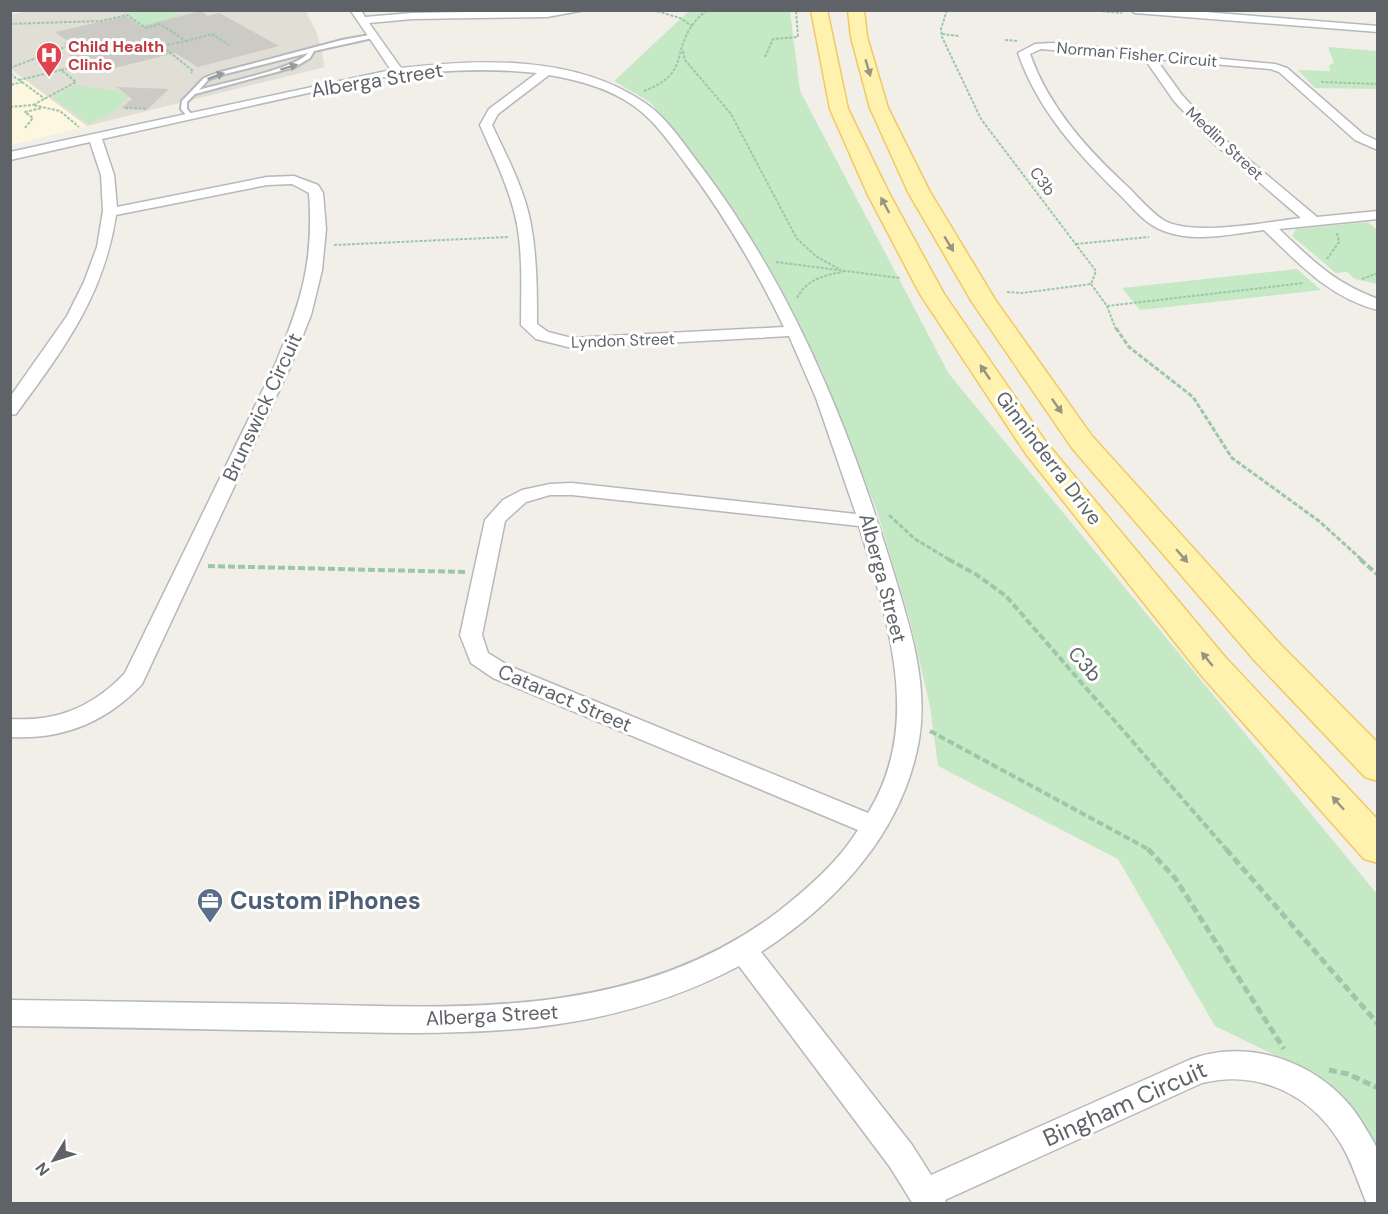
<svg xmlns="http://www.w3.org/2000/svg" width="1388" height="1214" font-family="'DM Sans',sans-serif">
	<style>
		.commercial { fill: #fef7e0 }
		.education { fill: #e1ded6 }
		.green { fill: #c5e8c5 }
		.building { fill: #cccac5 }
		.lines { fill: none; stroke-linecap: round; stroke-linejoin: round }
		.lane-casing { stroke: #b5b8bc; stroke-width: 4 }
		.street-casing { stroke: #b5b8bc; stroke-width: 3 }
		.primary-casing { stroke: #f2c960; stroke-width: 3 }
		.path-far3 { stroke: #9cc7a9; stroke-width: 2; stroke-dasharray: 3 1.5; stroke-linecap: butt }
		.path-far2 { stroke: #9cc7a9; stroke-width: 3; stroke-dasharray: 5 2; stroke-linecap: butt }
		.path-far1 { stroke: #9cc7a9; stroke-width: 4; stroke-dasharray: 7 3; stroke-linecap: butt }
		.path { stroke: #9cc7a9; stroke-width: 5; stroke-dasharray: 8 4; stroke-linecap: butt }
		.lane { fill: #fff; fill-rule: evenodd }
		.street { fill: #fff; fill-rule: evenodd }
		.primary { fill: #fff2af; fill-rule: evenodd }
		.oneway { fill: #979a9d }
		.oneway2 { fill: #979581 }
		.labels { text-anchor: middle; stroke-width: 6; stroke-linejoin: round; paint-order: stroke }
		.far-health-label { font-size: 16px; font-weight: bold; fill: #be3a42; stroke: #fff; text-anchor: start }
		.far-street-label { font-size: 16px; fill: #5f6368; stroke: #fff }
		.street-label { font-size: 20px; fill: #5f6368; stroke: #fff }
		.near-service-label { font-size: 24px; font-weight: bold; fill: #4e5e75; stroke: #fff; text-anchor: start }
		.near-street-label { font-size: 24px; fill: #5f6368; stroke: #fff }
	</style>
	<rect width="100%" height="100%" fill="#f1efe8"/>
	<!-- commercial -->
	<path class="commercial" d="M25,80L87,126L11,145L10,84Z"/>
	<!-- education -->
	<path class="education" d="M32,10L306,11L318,36L325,67L87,126L11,69L10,15Z"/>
	<!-- green -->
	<g class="green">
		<path d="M142,11H171L184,18L146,27L126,14Z"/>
		<path d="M689,11H790L800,91L949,374L1377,894V1158L1360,1119L1293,1064L1215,1026L1118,859L938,766L930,706L910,621L877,511L820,366L659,113L650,102L614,81Z"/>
		<path d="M1328,47L1377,51V89L1315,88L1298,70L1330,71L1329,65L1334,63Z"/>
		<path d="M76,85L125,92L129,95L118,108L120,109L89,124L53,97Z"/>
		<path d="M1368,222L1377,230V284L1355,279L1347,272L1336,273L1292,236L1296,229Z"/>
		<path d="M1297,269L1321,290L1140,310L1122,288Z"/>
	</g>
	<!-- building -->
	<g class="building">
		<path d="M201,11L208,16L219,13L279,46L198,67L175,53L94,73L69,55L77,53L63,43L69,42L55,32L126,16L141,26Z"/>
		<path d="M117,87L169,89L148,109L121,108L132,99Z"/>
	</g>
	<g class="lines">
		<!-- lane casing -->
		<g class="lane-casing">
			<path id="lane" d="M375,34L377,37L314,51L310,58L295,67L195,94L187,102V109L193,116L192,117H188L181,109L182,101L204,78L217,73L342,40ZM308,53C296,69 222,83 199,90L208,80L221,75Z"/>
		</g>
		<!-- street casing -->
		<g class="street-casing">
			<g id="street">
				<path d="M361,10L365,17L412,13L585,10L547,17L412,19L369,23L401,68C479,59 573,55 642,101C666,116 683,143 700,165C791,285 847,421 891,564C908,621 929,680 919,740C903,832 837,903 761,952L912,1145L931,1175L1189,1060C1252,1035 1329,1066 1363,1124C1368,1133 1376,1143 1378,1153C1381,1168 1378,1188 1378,1204H1367C1358,1183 1352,1162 1341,1144C1311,1094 1258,1069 1202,1083L945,1200L947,1204H913L890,1167L739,966C593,1043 455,1034 296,1031C201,1029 106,1027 10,1026V1000C104,1001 198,1003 292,1004C462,1008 636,1020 779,911C808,888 838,862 858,830L493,678L471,663L460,635L485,520L503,500L522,490L550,484L572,483L856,514L816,398L789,336L572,348L536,339L521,325C521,291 523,257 517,224C510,189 494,157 480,125L489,109L537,73C481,67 427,71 371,79L102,139L114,175L117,207L267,177L294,176L318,185L323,193L326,229L322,270L311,315L291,365L142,684C107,722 62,740 10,737V719C57,722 93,707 125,673L275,365C301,302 314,263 309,193L292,184L267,185L116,215C104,296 63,350 16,414L10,415V397L67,316L84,282L97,247L103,211L101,175L90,142L10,160V152L391,70L351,11ZM549,75C578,80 609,88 634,106C655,121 670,143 685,163C724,215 756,269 784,327L572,338L548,332L537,324C537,291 537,258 531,225C525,190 507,157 492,125L498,114ZM550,495H572L859,526C887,619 924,723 868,813L509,666L488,653L482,635L505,521L526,502Z"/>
				<path d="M1130,10H1181L1378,26V32L1135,13Z"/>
				<path d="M1052,43L1275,64L1287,68L1363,134L1378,141V150L1355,140L1279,72L1270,69L1156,59L1182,95L1218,134L1317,217L1378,211V219L1279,229C1313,261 1333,282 1378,299V310C1330,298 1298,263 1264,230C1231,234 1195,243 1164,231C1146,225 1134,209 1122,197C1079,155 1038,111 1018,53L1035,44ZM1041,49L1144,58L1174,101L1210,140L1301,218C1267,222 1192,237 1163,220C1150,211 1140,199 1129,188C1088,150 1049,108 1030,54Z"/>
			</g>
		</g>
		<!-- primary casing -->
		<g class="primary-casing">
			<g id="primary">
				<path d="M811,10H827L848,109L889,193L944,294L1046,442L1225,657L1378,820V863L1364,859L1201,675L1026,454L920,294L867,193L830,109Z"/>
				<path d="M848,10H864L867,37L888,108L930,192L996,301L1092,436L1279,643L1378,743V781L1365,777L1255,661L1072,448L972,302L908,192L870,108L851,37Z"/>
			</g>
		</g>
		<!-- path-far3 -->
		<g class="path-far3">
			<path d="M653,10L680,18L692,26"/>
			<path d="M947,10L941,29L942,37L981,119L1096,271L1091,284L1022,293L1006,292"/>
			<path d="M1089,10L1122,13"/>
			<path d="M10,12L17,10"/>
			<path d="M10,24L100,21L127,15L146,28L160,24L186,41L162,46L193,71L191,73"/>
			<path d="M942,34L959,36"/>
			<path d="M1005,40L1018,41"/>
			<path d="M186,41L212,34L229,45"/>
			<path d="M683,51L685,60L731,114L797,239L817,257L841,270"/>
			<path d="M765,57L773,39L798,37L796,10"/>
			<path d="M10,68L68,46"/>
			<path d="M61,70L82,65"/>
			<path d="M10,74L22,82L10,85"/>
			<path d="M19,80L61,70L76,82L33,105L60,111L79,127"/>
			<path d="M22,82L45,99"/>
			<path d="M1321,82L1378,84"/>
			<path d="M644,91C690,73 671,55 693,24C697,19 702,14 707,10"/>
			<path d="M10,107L33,105"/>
			<path d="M125,108L148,109"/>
			<path d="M25,128L33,118L25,112L42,108"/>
			<path d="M1076,244L1149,237"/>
			<path d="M334,245L509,237"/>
			<path d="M1327,259L1339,242L1337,233"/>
			<path d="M776,262L900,278"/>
			<path d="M1362,279L1378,273"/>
			<path d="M1091,284L1107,306L1116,330"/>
			<path d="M797,298C806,280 824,275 843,272"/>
			<path d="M1107,306L1304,283"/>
		</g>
		<!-- path-far2 -->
		<g class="path-far2">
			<path d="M1116,328L1129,347L1193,397L1232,458L1319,521L1362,560"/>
			<path d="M889,515L915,539L950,560"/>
		</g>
		<!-- path-far1 -->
		<g class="path-far1">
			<path d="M948,559L977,575L1006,596L1227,850"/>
			<path d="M1360,559L1378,575"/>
			<path d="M208,566L465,572"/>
			<path d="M930,731L1150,850"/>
		</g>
		<!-- path -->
		<g class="path">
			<path d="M1148,849L1175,878L1284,1049"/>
			<path d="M1226,849L1378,1024"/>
			<path d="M1329,1070L1348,1074L1378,1088"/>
		</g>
		<!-- lane -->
		<use href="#lane" class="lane"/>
		<!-- street -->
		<use href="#street" class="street"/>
		<!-- primary -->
		<use href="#primary" class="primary"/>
	</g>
	<!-- one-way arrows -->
	<defs><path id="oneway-solid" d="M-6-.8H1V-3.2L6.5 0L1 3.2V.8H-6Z" transform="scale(1.5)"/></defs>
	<g class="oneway">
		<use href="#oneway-solid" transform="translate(289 67) rotate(-17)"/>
		<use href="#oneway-solid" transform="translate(216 76) rotate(-20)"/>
	</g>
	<g class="oneway2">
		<use href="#oneway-solid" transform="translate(868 68) rotate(74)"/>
		<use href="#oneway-solid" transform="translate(885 205) rotate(-118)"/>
		<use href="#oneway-solid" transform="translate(949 244) rotate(59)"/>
		<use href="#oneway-solid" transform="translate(985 372) rotate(-124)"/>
		<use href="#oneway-solid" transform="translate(1057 406) rotate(55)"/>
		<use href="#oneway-solid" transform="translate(1182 556) rotate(49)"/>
		<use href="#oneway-solid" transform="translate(1207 659) rotate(-129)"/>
		<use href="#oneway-solid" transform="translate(1338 803) rotate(-132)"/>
	</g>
	<!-- icons -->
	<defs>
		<g id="hospital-pin" transform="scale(1.35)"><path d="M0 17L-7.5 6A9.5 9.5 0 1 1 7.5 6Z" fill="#e0444e" stroke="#fff"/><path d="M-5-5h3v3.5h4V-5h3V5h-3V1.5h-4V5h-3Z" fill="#fff"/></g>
		<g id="office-pin" transform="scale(1.35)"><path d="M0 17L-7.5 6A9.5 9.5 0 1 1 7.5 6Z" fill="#5c6f8a" stroke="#fff"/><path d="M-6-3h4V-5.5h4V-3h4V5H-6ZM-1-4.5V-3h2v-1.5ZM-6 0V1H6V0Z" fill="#fff"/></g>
	</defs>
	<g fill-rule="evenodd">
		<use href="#hospital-pin" x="49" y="55"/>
		<use href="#office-pin" x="210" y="901"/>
	</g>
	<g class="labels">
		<!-- far-health labels -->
		<g class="far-health-label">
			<text x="68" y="52">Child Health<tspan x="68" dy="18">Clinic</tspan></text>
		</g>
		<!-- far-street labels -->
		<g class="far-street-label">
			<text transform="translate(1137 54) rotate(5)" y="6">Norman Fisher Circuit</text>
			<text transform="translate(1225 143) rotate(43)" y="6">Medlin Street</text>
			<text transform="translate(1043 181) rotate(53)" y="6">C3b</text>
			<text transform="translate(623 340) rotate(-2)" y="6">Lyndon Street</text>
		</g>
		<!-- street labels -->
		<g class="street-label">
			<text transform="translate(377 80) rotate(-9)" y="7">Alberga Street</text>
			<text transform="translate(262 407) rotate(-65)" y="7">Brunswick Circuit</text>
			<text transform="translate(1049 458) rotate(53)" y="7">Ginninderra Drive</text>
			<text transform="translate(883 578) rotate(75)" y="7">Alberga Street</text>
			<text transform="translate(1085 664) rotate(49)" y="7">C3b</text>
			<text transform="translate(565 698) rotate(23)" y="7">Cataract Street</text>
			<text transform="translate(492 1015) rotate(-3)" y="7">Alberga Street</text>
		</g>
		<!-- near-service labels -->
		<g class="near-service-label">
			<text x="230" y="909">Custom iPhones</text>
		</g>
		<!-- near-street labels -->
		<g class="near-street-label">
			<text transform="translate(1125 1104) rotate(-24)" y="8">Bingham Circuit</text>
		</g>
	</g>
	<!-- border -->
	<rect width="1388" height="1214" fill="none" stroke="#5f6368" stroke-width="24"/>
	<!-- north arrow -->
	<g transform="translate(54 1160) rotate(232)" stroke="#ffffff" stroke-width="4.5" paint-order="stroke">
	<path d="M0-4.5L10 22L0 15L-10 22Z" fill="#5f6368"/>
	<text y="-9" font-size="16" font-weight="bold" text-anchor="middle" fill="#5f6368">N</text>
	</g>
</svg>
